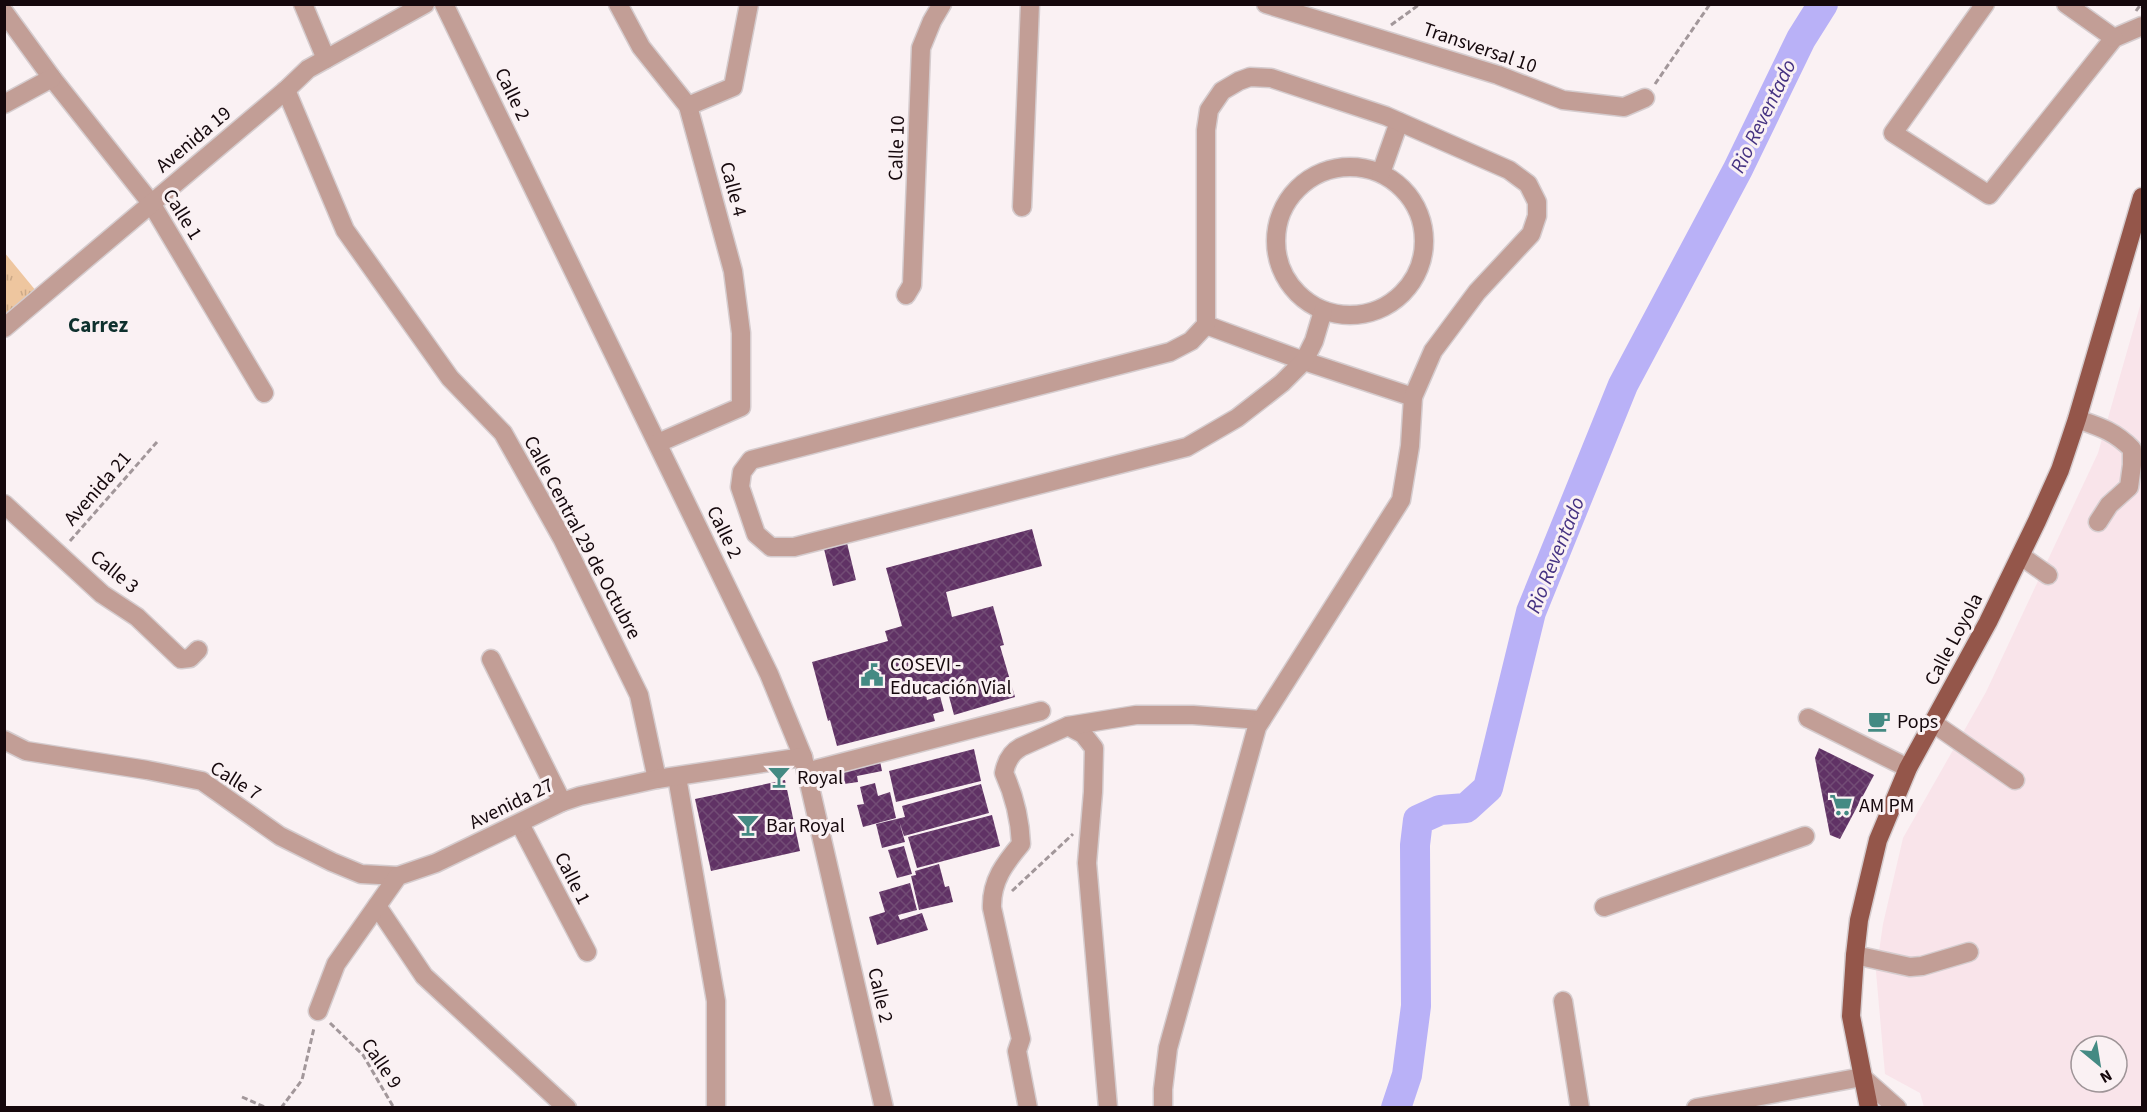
<svg xmlns="http://www.w3.org/2000/svg" width="2147" height="1112" font-family="'Source Sans 3',sans-serif">
	<style>
		.built { fill: #f9e4ea; fill-rule: evenodd }
		.park { fill: url(#park-tufts) }
		.lines { fill: none; stroke-linecap: round; stroke-linejoin: round }
		.river { stroke: #b9b1f7; stroke-width: 30 }
		.building { fill: url(#building-cross-hatch) }
		.minor-casing { stroke: #d5ccce; stroke-width: 21 }
		.major-casing { stroke: #d5ccce; stroke-width: 21 }
		.path { stroke: #a2979a; stroke-width: 3; stroke-dasharray: 6 3; stroke-linecap: butt }
		.minor { stroke: #c29e96; stroke-width: 18 }
		.major { stroke: #94564a; stroke-width: 18 }
		.labels { text-anchor: middle; stroke-width: 6; stroke-linejoin: round; paint-order: stroke }
		.street-label { font-size: 20px; fill: #15080c; stroke: #faf1f3 }
		.poi-label { font-size: 20px; fill: #15080c; stroke: #faf1f3; text-anchor: start }
		.water-label { font-size: 21px; font-style: italic; fill: #453282; stroke: #faf1f3 }
		.neighbourhood-label { font-size: 21px; font-weight: bold; fill: #0e302d; stroke: #faf1f3 }
	</style>
	<defs>
		<pattern id="park-tufts" width="24" height="20" patternUnits="userSpaceOnUse" patternTransform="scale(1.5)"><rect width="24" height="20" fill="#eec69f"/><path d="M3 7l-1-3M5 7V3M7 7l1-3M15 17l-1-3M17 17v-4M19 17l1-3" fill="none" stroke="#cba988"/></pattern>
		<pattern id="building-cross-hatch" width="8" height="8" patternUnits="userSpaceOnUse" patternTransform="scale(1.5)"><rect width="8" height="8" fill="#603265"/><path d="M0 0l8 8M0 8l8-8" fill="none" stroke="#724c75"/></pattern>
	</defs>
	<rect width="100%" height="100%" fill="#faf1f3"/>
	<!-- built -->
	<path class="built" d="M2142,299V1107H1924L1920,1093L1885,1074L1876,972L1883,924L1903,838L1986,692L2098,453ZM2081,1046H2117V1082H2081Z"/>
	<!-- park -->
	<path class="park" d="M4,252L41,297L4,328Z"/>
	<g class="lines">
		<!-- river -->
		<path class="river" d="M1396,1108L1407,1075L1416,1006L1415,845L1418,820L1440,810L1466,808L1488,788L1531,612L1623,385L1738,169L1801,39L1823,4"/>
	</g>
	<!-- building -->
	<g class="building">
		<path d="M1032,529L1042,566L946,592L952,617L993,606L1004,645L1000,646L1015,697L954,715L947,689L938,691L926,695L927,700L940,696L944,711L933,714L935,721L837,746L830,720L828,721L812,662L888,641L885,631L902,626L886,568Z"/>
		<path d="M847,543L856,580L833,586L824,549Z"/>
		<path d="M1819,748L1874,775L1840,839L1830,835L1815,758Z"/>
		<path d="M974,749L981,781L896,802L889,771Z"/>
		<path d="M880,761L882,771L857,776L858,782L844,784L843,770Z"/>
		<path d="M785,780L800,851L711,871L695,799Z"/>
		<path d="M875,783L878,796L890,792L896,818L863,827L857,805L864,804L860,787Z"/>
		<path d="M981,784L989,813L904,836L899,821L905,842L882,848L876,824L905,817L902,806Z"/>
		<path d="M992,815L1000,846L917,868L908,837Z"/>
		<path d="M904,846L912,874L897,878L888,850Z"/>
		<path d="M939,864L945,887L949,886L953,902L919,910L911,876L916,875L915,871Z"/>
		<path d="M910,883L917,910L898,915L900,920L922,913L928,930L877,945L869,917L885,912L879,892Z"/>
	</g>
	<g class="lines">
		<!-- minor casing -->
		<g class="minor-casing">
			<g id="minor">
				<path d="M303,4L326,59"/>
				<path d="M444,4L769,674L803,757L884,1108"/>
				<path d="M618,4L641,47L688,106L733,271L741,333V407L658,443"/>
				<path d="M1266,4L1498,75L1563,100L1624,107L1645,98"/>
				<path d="M1985,4L1893,133L1989,195L2114,38L2142,26"/>
				<path d="M2066,4L2114,38"/>
				<path d="M4,12L52,78L151,203L264,393"/>
				<path d="M286,90L345,230L450,378L503,433L562,538L639,695L657,779"/>
				<path d="M4,104L52,78"/>
				<path d="M688,106L733,87L749,4"/>
				<circle cx="1350" cy="241" r="74"/>
				<path d="M1381,173L1399,122"/>
				<path d="M1022,207L1030,4"/>
				<path d="M906,295L912,285L921,48L932,21L942,4"/>
				<path d="M1206,325L1304,361L1413,397"/>
				<path d="M4,328L286,90L308,69L425,4"/>
				<path d="M2077,419C2100,427 2114,431 2132,449V465L2129,487L2109,505L2098,522"/>
				<path d="M4,504L102,594L137,617L181,659L190,658L198,650"/>
				<path d="M2021,556L2048,575"/>
				<path d="M491,659L562,802"/>
				<path d="M1808,718L1908,768"/>
				<path d="M1933,723L2015,780"/>
				<path d="M1068,726L1083,734L1094,748L1093,792L1087,863L1108,1108"/>
				<path d="M4,740L26,751L147,770L202,781L280,836L332,862L361,874L398,876"/>
				<path d="M806,772L1041,711"/>
				<path d="M677,777L716,1001V1108"/>
				<path d="M520,824L587,952"/>
				<path d="M377,906L424,976L567,1108"/>
				<path d="M1604,907L1805,836"/>
				<path d="M1855,955L1910,967L1922,966L1969,952"/>
				<path d="M1563,1001L1580,1108"/>
				<path d="M318,1011L336,964L398,876L436,863L562,802L580,796L657,779L803,757"/>
				<path d="M1028,1108L1017,1051L1021,1039L992,908C991,881 1005,863 1021,844C1020,820 1014,795 1004,773C1006,762 1010,753 1021,747L1068,726L1136,715H1193L1261,720"/>
				<path d="M1163,1108V1089L1168,1048L1257,727L1401,500L1410,446L1413,397L1433,351L1477,292L1531,234L1537,216V202L1528,184L1509,170L1386,116L1271,78L1250,77L1239,81L1222,91L1209,110L1206,130V325L1191,341L1170,352L751,460L742,472L740,487L756,534L771,547H794L1187,447L1237,418L1282,383L1304,361L1314,341L1323,311"/>
				<path d="M1696,1108L1862,1077L1897,1108"/>
			</g>
		</g>
		<!-- major casing -->
		<g class="major-casing">
			<path id="major" d="M1869,1108L1851,1016L1855,955L1859,920L1878,840L1908,768L1988,622L2037,521L2060,470L2077,419L2142,197"/>
		</g>
		<!-- path -->
		<g class="path">
			<path d="M2136,11L2141,4"/>
			<path d="M1391,25L1420,4"/>
			<path d="M1655,84L1710,4"/>
			<path d="M70,541L157,442"/>
			<path d="M1012,891L1073,834"/>
			<path d="M330,1023L363,1055L394,1108"/>
			<path d="M242,1097L267,1108"/>
			<path d="M281,1108L302,1080L314,1028"/>
		</g>
		<!-- minor -->
		<use href="#minor" class="minor"/>
		<!-- major -->
		<use href="#major" class="major"/>
	</g>
	<!-- icons -->
	<defs>
		<g id="civic-bare" transform="scale(1.8)"><path d="M-.6-6.5H3V-4.5H.6V-3L4-1V1h2V6H-6V1h2V-1L-.6-3ZM-1.2 2.5V6h2.4V2.5Z" fill="#448a83" stroke="#faf1f3" stroke-width="2.5" paint-order="stroke"/></g>
		<g id="cafe-bare" transform="scale(1.8)"><path d="M-5.5-4.5H6V0H3Q3 3.5 0 3.5H-2.5Q-5.5 3.5-5.5 0ZM3-3.2v2h1.7v-2ZM-6 4.5H4V6H-6Z" fill="#448a83" stroke="#faf1f3" stroke-width="2.5" paint-order="stroke"/></g>
		<g id="bar-bare" transform="scale(1.8)"><path d="M-6-5H6L.8 .8V4.5H3.5V6h-7V4.5H-.8V.8Z" fill="#448a83" stroke="#faf1f3" stroke-width="2.5" paint-order="stroke"/></g>
		<g id="supermarket-bare" transform="scale(1.8)"><path d="M-6-5.5h2.5l.6 2H6L4.5 2H-2.5L-4.4-4H-6ZM-1.5 3.2a1.3 1.3 0 1 0 .1 0ZM3 3.2a1.3 1.3 0 1 0 .1 0Z" fill="#448a83" stroke="#faf1f3" stroke-width="2.5" paint-order="stroke"/></g>
	</defs>
	<g fill-rule="evenodd">
		<use href="#civic-bare" x="872" y="675"/>
		<use href="#cafe-bare" x="1879" y="721"/>
		<use href="#bar-bare" x="779" y="777"/>
		<use href="#supermarket-bare" x="1841" y="805"/>
		<use href="#bar-bare" x="748" y="825"/>
	</g>
	<g class="labels">
		<!-- street labels -->
		<g class="street-label">
			<text transform="translate(1480 47) rotate(19)" y="7">Transversal 10</text>
			<text transform="translate(513 94) rotate(64)" y="7">Calle 2</text>
			<text transform="translate(193 139) rotate(-40)" y="7">Avenida 19</text>
			<text transform="translate(896 148) rotate(-88)" y="7">Calle 10</text>
			<text transform="translate(734 189) rotate(75)" y="7">Calle 4</text>
			<text transform="translate(183 214) rotate(58)" y="7">Calle 1</text>
			<text transform="translate(97 488) rotate(-49)" y="7">Avenida 21</text>
			<text transform="translate(725 532) rotate(64)" y="7">Calle 2</text>
			<text transform="translate(583 537) rotate(62)" y="7">Calle Central 29 de Octubre</text>
			<text transform="translate(115 571) rotate(39)" y="7">Calle 3</text>
			<text transform="translate(1953 639) rotate(-62)" y="7">Calle Loyola</text>
			<text transform="translate(236 780) rotate(32)" y="7">Calle 7</text>
			<text transform="translate(511 803) rotate(-26)" y="7">Avenida 27</text>
			<text transform="translate(573 878) rotate(63)" y="7">Calle 1</text>
			<text transform="translate(881 995) rotate(77)" y="7">Calle 2</text>
			<text transform="translate(382 1063) rotate(56)" y="7">Calle 9</text>
		</g>
		<!-- poi labels -->
		<g class="poi-label">
			<text x="890" y="671">COSEVI -<tspan x="890" dy="23">Educación Vial</tspan></text>
			<text x="1897" y="728">Pops</text>
			<text x="797" y="784">Royal</text>
			<text x="1859" y="812">AM PM</text>
			<text x="766" y="832">Bar Royal</text>
		</g>
		<!-- water labels -->
		<g class="water-label">
			<text transform="translate(1763 116) rotate(-64)" y="7">Rio Reventado</text>
			<text transform="translate(1555 555) rotate(-68)" y="7">Rio Reventado</text>
		</g>
		<!-- neighbourhood labels -->
		<g class="neighbourhood-label">
			<text x="98" y="332">Carrez</text>
		</g>
	</g>
	<!-- border -->
	<rect width="2147" height="1112" fill="none" stroke="#15080c" stroke-width="12"/>
	<!-- north arrow -->
	<g transform="translate(2099 1064) rotate(150)"><circle r="28" fill="#faf1f3" stroke="#9e9497" stroke-width="1.5"/>
	<path d="M0-4.5L10 22L0 15L-10 22Z" fill="#448a83"/>
	<text y="-9" font-size="16" font-weight="bold" text-anchor="middle" fill="#15080c">N</text>
	</g>
</svg>
